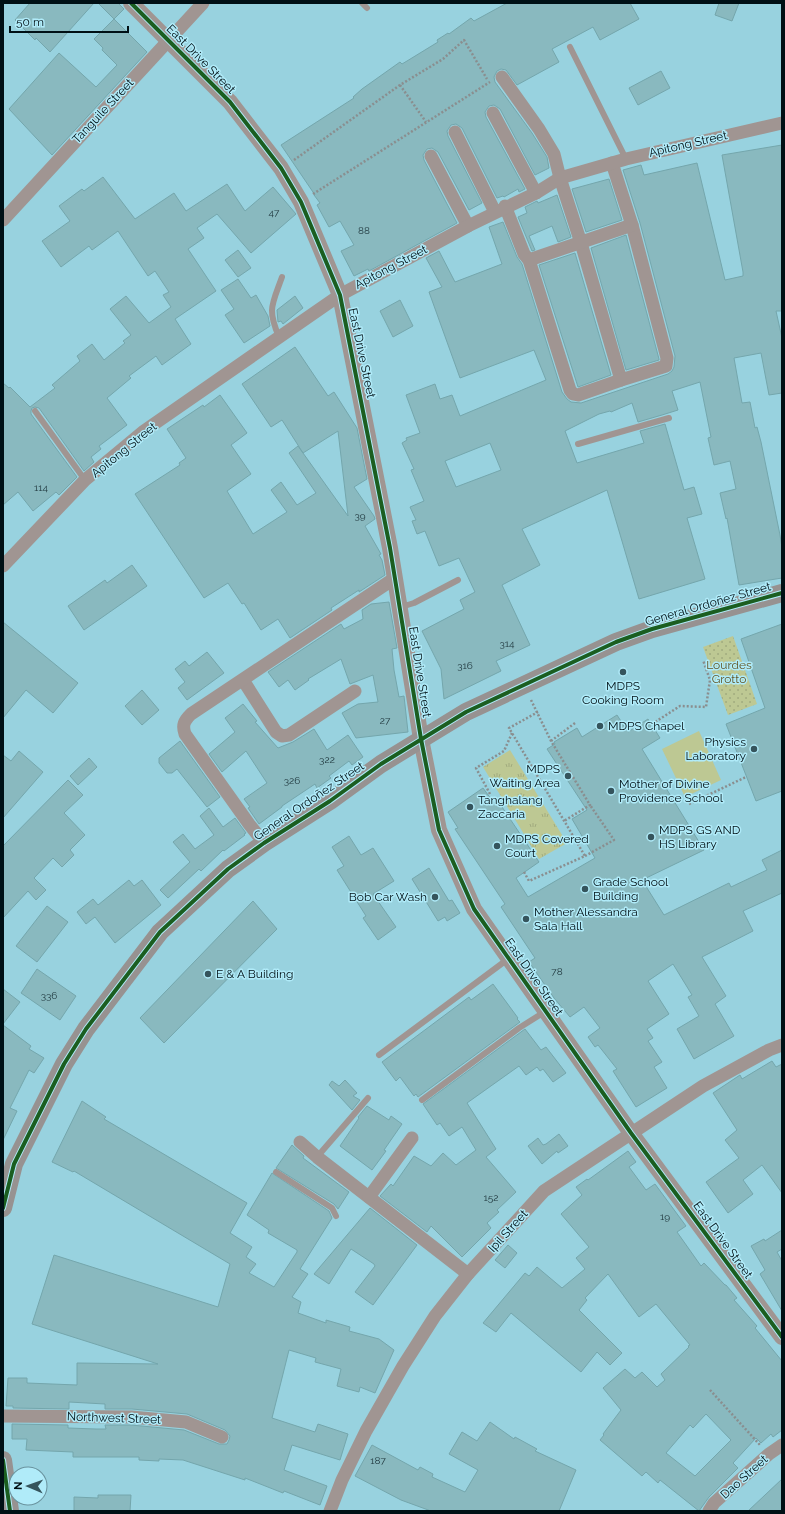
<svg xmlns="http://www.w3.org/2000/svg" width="785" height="1514" font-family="Raleway,sans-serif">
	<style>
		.grass { fill: url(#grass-tufts) }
		.garden { fill: url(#garden-dots) }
		.pitch { fill: #bdc893 }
		.building { fill: #89b9bf; stroke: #74a6ac; fill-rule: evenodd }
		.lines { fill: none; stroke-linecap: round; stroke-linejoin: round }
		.path { stroke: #8a8e8f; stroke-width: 2.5; stroke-dasharray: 2 2; stroke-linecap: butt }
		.service { stroke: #a09592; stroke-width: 6 }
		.minor { stroke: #a09592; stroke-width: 13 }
		.tertiary { stroke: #a09592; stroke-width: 16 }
		.secondary { stroke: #979291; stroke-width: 18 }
		.cycleway-casing { stroke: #b0ebf9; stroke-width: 6 }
		.cycleway { stroke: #1b5e20; stroke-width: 4 }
		.poi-dot { fill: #35545c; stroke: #b0ebf9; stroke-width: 1.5 }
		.labels { text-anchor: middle; stroke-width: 3; stroke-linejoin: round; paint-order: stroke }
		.number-label { font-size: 10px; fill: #223a40 }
		.street-label { font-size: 12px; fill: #001015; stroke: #b0ebf9 }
		.park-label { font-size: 12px; fill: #625524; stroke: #b0ebf9 }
		.poi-label { font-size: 12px; fill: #001015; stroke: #b0ebf9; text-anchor: start }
	</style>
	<defs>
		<pattern id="grass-tufts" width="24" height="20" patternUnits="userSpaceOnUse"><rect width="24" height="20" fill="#bdc893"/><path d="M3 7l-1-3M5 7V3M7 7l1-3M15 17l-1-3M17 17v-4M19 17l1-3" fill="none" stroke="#a1ab7e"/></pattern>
		<pattern id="garden-dots" width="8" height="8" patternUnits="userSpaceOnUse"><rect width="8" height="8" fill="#bdc893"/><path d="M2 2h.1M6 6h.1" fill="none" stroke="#a1ab7e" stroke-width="1.8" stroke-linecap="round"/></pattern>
	</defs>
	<rect width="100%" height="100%" fill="#98d2df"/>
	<!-- grass -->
	<path class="grass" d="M510,750L567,843L539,859L483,767Z"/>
	<!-- garden -->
	<path class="garden" d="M733,636L757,704L728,715L703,647Z"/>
	<!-- pitch -->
	<path class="pitch" d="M699,731L721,780L685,797L662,749Z"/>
	<!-- building -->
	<g class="building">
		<path d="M30,3H94L50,52L36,38L35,40L15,20Z"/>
		<path d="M98,3H118L124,9L114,19Z"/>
		<path d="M507,3H630L639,19L600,40L593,27L552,49L559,62L517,85L506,70L501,69L497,71L494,77L495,82L532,133L547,157L549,168L535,175L500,109L494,105L489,106L485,112L486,117L525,189L519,192L518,189L504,197L503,196L497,198L462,128L456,124L451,125L447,131L448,136L482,203L469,210L438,152L432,148L427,149L423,155L424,160L457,223L369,271L368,269L354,276L341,251L354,245L340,221L329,227L317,205L320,203L314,195H315L281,145L354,98L353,97L362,89L400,62L402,64L407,61L438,42L437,40L448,33L449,34L471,18L474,21Z"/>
		<path d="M719,3H739L732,21L715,15Z"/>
		<path d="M114,19L147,52L52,155L9,109L59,53L96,87L117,65L102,50L103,48L94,39Z"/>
		<path d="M661,71L670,88L638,105L629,88Z"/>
		<path d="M782,145V311H776L782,338V393L769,395L761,353L734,358L742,403L750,402L755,428L757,427L761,442L780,535L782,548V578L739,585L727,518L726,519L720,493L736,489L730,461L714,465L708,438L711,437L700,382L672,391L678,410L662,415L638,422L632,403L611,412L610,411L599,414L565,431L577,463L644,443L640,431L665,424L684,490L694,487L702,514L687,518L705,579L639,599L607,490L522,529L540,565L502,585L530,645L496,661L501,671L444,699L441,669L422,631L464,609L460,600L475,592L459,558L439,566L425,531L417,534L412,521L416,520L410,507L424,501L411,470L414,469L402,443L407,440L406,438L420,433L406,395L435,384L440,399L452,395L460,416L546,380L534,350L460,378L429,292L442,287L426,258L439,251L455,282L502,264L489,227L503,222L517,257L522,264L562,392L567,399L571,402L581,403L668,374L672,371L674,367L675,356L640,223L623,170L641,165L644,175L697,163L725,280L743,276V272L722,155ZM490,443L501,470L456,487L445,461Z"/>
		<path d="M103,177L135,219L174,193L186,211L227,184L245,211L273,187L296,214L251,253L217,214L197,228L204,238L188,249L216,291L175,319L191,344L162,365L156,356L129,376L131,378L107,398L127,425L99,446L101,449L91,457L94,462L84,471L39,408L35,407L32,408L31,411V414L77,477L59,495L56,492L33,511L18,492L3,505V383L9,388L10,387L30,407L55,388L52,385L80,361L77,356L92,344L104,360L125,343L123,341L131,335L110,309L126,296L149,323L171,307L163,295L169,292L155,271L148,276L118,231L92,250L89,246L61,267L42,241L70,221L59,206L82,189L84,191Z"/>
		<path d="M609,179L622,220L586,232L572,189Z"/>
		<path d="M557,195L571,237L558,242L552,226L529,236L535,250L532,251L518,217L527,213L525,207L537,201L538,203Z"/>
		<path d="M626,235L659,359V360L626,370L591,248Z"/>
		<path d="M238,250L251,268L238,277L225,260Z"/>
		<path d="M575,253L611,375L578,387L539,265Z"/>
		<path d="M238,279L251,298L256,295L268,316L270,326L244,343L225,315L234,309L221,290Z"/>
		<path d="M295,296L303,308L283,324L281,321L278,322L277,310Z"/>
		<path d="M400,300L413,326L393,337L380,311Z"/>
		<path d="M295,347L328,396L334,392L357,428L367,479L354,487L374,516L375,519L365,526L381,554L379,555L382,560L385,575L359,592V590L331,608L332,610L290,638L278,619L261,630L244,603L242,604L228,583L204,598L135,494L180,465L179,463L186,458L167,429L203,405L204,407L220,395L247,433L231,445L251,474L227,491L253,534L287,512L271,490L281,482L297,505L316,493L289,453L298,446L348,516L338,431L303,453L282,420L271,427L242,384Z"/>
		<path d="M132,565L147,586L84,630L68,606L105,580L107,583Z"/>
		<path d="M389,602L397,648L392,649L394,670L399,697L404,696L408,732L356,738L342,713L358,704L378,702L373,675L350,684L341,659L308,679L309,680L295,690L288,680L279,687L268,672L341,624L344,629L363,619L362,610L371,604Z"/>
		<path d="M3,622L78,683L53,713L26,690L3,718Z"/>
		<path d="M782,624V791L756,801L726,724L765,708L741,639Z"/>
		<path d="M207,652L224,673L187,700L178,688L185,682L175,669L185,661L189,666Z"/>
		<path d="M142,690L159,710L142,725L125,706Z"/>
		<path d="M243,704L257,721L255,722L278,748L293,742L314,729L327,750L348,735L363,757L352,765L349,761L329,776L331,778L317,788L315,784L282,806V807L259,824L248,808L250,807L244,799L267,783L246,751L222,772L209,754L235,732L225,718Z"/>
		<path d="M617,715L628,732L648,719L660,738L642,749L704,850L642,880L664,915L729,883L731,887L767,870L762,860L782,850V893L743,911L753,931L702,957L726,996L715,1004L734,1036L694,1059L677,1029L699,1016L688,997L692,995L673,964L648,981L669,1014L647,1029L653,1038L648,1041L662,1062L654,1067L667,1088L636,1107L613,1071L617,1069L598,1045L595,1047L588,1037L600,1028L584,1007L570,1017L554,998L529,962L535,958L501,907L505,904L455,829L458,828L448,812L483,788L494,803L498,801L539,862L516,878L528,897L595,858L572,819L587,810L547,749L555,744L554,742L577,728L582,737Z"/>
		<path d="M180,741L220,797L207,807L177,769L172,773H167L159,763V758Z"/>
		<path d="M19,751L43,772L3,818V755L11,761Z"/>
		<path d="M89,758L97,767L78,785L70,776Z"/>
		<path d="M68,780L83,795L64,813L85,835L70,850L74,855L62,867L53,858L34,878L46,890L36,900L28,891L3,918V846Z"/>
		<path d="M209,808L223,827L235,818L246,833L244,834L245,835L224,851L223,850L201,871L199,869L168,898L160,890L190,862L173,842L183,834L195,849L214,835L200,816Z"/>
		<path d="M349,836L361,855L373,848L394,881L373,894L396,927L378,940L363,918L366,916L337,870L344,866L332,847Z"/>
		<path d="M429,868L449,901L452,900L460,913L447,921L445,917L438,921L412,879Z"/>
		<path d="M129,880L134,886L142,880L161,905L115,943L95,917L86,924L77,912L93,899L98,905Z"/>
		<path d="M253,901L277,929L164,1043L140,1018Z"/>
		<path d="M47,906L68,922L37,962L16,946Z"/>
		<path d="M37,969L76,996L60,1020L21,993Z"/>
		<path d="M493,984L518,1018L517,1019L520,1022L418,1097L416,1094L414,1096L400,1077L396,1081L382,1062L469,997L471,1000Z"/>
		<path d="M3,989L20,1002L3,1024Z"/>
		<path d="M3,1025L31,1046L29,1049L44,1058L34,1073L29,1070L10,1108L17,1111L3,1140Z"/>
		<path d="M525,1029L541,1050L546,1047L566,1073L553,1082L543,1069L540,1071L537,1067L526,1075L519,1066L467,1103L496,1149L486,1157L516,1192L497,1210L499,1212L487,1223L491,1228L462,1257L431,1226L427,1232L380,1196L391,1184L393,1186L414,1156L431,1166L443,1153L456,1165L476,1150L462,1127L449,1136L440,1123L437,1125L423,1104Z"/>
		<path d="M772,1061L776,1067L782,1064V1193L762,1165L743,1180L753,1194L728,1213L706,1182L739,1158L725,1140L737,1130L713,1093L740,1075L742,1079Z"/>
		<path d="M345,1080L357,1093L353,1096L360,1100L352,1110L329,1085L332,1081L339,1086Z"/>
		<path d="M82,1101L106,1117L104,1119L247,1203L230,1233L252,1247L246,1257L256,1264L249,1273L274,1287L297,1252V1250L268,1233L269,1230L247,1215L272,1173L329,1211L332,1218L300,1269L308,1274L292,1297L301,1302L298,1313L326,1323V1320L350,1327L349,1331L379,1339L394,1350L375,1393L360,1387L359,1392L337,1386L341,1369L315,1362L316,1358L289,1350L272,1418L315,1432L318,1424L348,1434L340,1460L292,1445L284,1470L327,1486L320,1505L284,1491L283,1493L245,1478V1480L183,1460L159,1459V1461L139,1460V1457H73V1452L26,1450L27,1439H12V1424L68,1425V1428L96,1429H106L105,1425H131L184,1430L219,1444H227L229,1440L230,1436L225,1430L187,1414L132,1409H105V1404L69,1402V1409L13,1408V1406H6L8,1378H27V1383L77,1385V1363L158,1364L32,1324L54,1255L218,1307L230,1264L74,1171L73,1172L52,1162Z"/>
		<path d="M367,1106L389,1120L391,1116L402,1124L384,1150L386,1151L372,1170L340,1146L359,1118L358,1117Z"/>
		<path d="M559,1134L568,1146L558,1153L557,1151L542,1164L528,1146L538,1138L543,1145L546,1144Z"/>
		<path d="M292,1145L304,1156L303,1158L349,1192L338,1209L334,1204L276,1168Z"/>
		<path d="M628,1151L636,1162L629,1167L646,1190L655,1184L686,1226L677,1232L701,1266L704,1263L725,1285H726L737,1298L734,1300L757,1326L755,1328L782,1361V1430L773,1437L771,1434L761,1443L756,1438L733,1463L738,1468L709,1497L699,1511L660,1480L658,1483L646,1472L642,1476L600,1440L604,1435L603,1434L621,1410L603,1388L625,1369L635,1378L642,1372L657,1387L665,1380L661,1374L689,1347L688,1346L690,1345L656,1304L639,1317L608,1274L585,1298L587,1300L579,1310L622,1353L610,1365L597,1352L581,1372L511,1313L496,1332L483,1323L525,1273L529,1276L537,1267L562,1288L585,1269L576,1258L589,1247L561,1214L582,1195L576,1187L587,1179L588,1180ZM706,1414L731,1440L695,1476L666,1453L690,1425L693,1428Z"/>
		<path d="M370,1208L417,1245L373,1305L355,1292L375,1266L374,1264L351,1249L329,1284L314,1274Z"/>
		<path d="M782,1230V1249L777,1252L782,1261V1311L760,1274L765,1270L751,1246L764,1239L765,1241Z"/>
		<path d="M508,1245L517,1253L505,1268L495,1260Z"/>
		<path d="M490,1422L514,1439L515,1437L537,1449L535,1451L576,1470L559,1511H431L401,1500L355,1476L372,1445L418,1470L420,1467L433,1474L432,1477L465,1492L478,1470L449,1454L462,1432L477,1441Z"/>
		<path d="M782,1479V1511H748Z"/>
		<path d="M98,1495H131L130,1511H74V1497L98,1498Z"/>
	</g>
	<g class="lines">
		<!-- path -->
		<g class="path">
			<path d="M400,85L426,122"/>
			<path d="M294,160L400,85L443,59L464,40L487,79"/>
			<path d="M313,194L490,82"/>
			<path d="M531,700L551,741L590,805L564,821"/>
			<path d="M652,724L680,706L706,707L710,680L703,660"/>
			<path d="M551,741L575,723"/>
			<path d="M490,794L476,768L504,751L512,733"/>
			<path d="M689,804L746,777"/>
			<path d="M585,856L614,840L590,805"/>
			<path d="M524,872L529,881L585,856L509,728L538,712"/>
			<path d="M710,1390L760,1445"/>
		</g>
		<!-- service -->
		<g class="service">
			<path d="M362,3L367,8"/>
			<path d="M570,47L626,159"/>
			<path d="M279,337C267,309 272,305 282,277"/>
			<path d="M35,411L85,480"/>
			<path d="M578,444L669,418"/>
			<path d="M401,607L414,603L458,580"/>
			<path d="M379,1055L508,959"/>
			<path d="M422,1100L519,1028L546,1011"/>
			<path d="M317,1157L368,1098"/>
			<path d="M276,1172L332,1208L336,1216"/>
		</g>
		<!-- minor -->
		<g class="minor">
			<path d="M502,77L539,129L554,154L560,178L581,243L621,380"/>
			<path d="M493,113L536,193"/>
			<path d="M455,132L495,212"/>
			<path d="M431,156L468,226"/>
			<path d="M505,206L524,254L529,260L570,390L573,394L578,395L621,380L666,366L667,358L632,225L612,163"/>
			<path d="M3,220L203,3"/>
			<path d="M529,260L632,225"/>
			<path d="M3,566L85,480L144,431L340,295L468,226L536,193L560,178L626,159L782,123"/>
			<path d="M243,680L276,732L282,736L289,735L355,691"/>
			<path d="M264,843L249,824L185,734C182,725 184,721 191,714L395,578"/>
			<path d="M300,1142L317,1157L468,1274"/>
			<path d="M369,1197L412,1138"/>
			<path d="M3,1416L131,1417L186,1422L222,1437"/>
			<path d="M330,1511L342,1480L366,1431L403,1366L435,1316L468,1274L544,1191L703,1086L769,1050L782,1045"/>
			<path d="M709,1511L714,1503L769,1454L782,1445"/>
		</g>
		<!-- tertiary -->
		<path class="tertiary" d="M131,3L230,102L281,168L301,202L340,295L390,548L421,739L439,830L474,909L631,1133L782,1337"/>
		<!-- secondary -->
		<g class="secondary">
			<path d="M3,1208L14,1164L64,1064L86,1029L160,932L228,869L264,843L330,801L381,764L466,712L616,642L652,629L782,593"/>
			<path d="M3,1460L10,1511"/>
		</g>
		<!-- cycleway casing -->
		<g class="cycleway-casing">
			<g id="cycleway">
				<path d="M131,3L230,102L281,168L301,202L340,295L390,548L421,739L439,830L474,909L631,1133L782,1337"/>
				<path d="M3,1208L14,1164L64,1064L86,1029L160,932L228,869L264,843L330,801L381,764L466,712L616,642L652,629L782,593"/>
				<path d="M3,1460L10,1511"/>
			</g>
		</g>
		<!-- cycleway -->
		<use href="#cycleway" class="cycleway"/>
	</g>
	<!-- markers -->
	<g class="poi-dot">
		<circle cx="623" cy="672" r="4"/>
		<circle cx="600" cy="726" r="4"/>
		<circle cx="754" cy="749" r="4"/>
		<circle cx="568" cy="776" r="4"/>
		<circle cx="611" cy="791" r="4"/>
		<circle cx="470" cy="807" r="4"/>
		<circle cx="651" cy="837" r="4"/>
		<circle cx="497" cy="846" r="4"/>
		<circle cx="585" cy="889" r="4"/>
		<circle cx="435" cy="897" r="4"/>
		<circle cx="526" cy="919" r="4"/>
		<circle cx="208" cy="974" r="4"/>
	</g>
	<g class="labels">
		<!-- number labels -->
		<g class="number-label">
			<text x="274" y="216">47</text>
			<text x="364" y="234">88</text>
			<text x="41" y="491">114</text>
			<text x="360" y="519">39</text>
			<text x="507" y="647">314</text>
			<text x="465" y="669">316</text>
			<text x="385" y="724">27</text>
			<text x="327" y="763">322</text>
			<text x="292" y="784">326</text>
			<text x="557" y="975">78</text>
			<text x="49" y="999">336</text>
			<text x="491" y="1201">152</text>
			<text x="665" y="1220">19</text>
			<text x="378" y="1464">187</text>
		</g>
		<!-- street labels -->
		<g class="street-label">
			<text transform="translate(201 59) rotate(45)" y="4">East Drive Street</text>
			<text transform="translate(103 111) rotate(-47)" y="4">Tanguile Street</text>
			<text transform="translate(688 144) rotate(-13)" y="4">Apitong Street</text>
			<text transform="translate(391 267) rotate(-28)" y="4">Apitong Street</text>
			<text transform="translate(362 353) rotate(78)" y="4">East Drive Street</text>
			<text transform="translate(124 450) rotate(-39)" y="4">Apitong Street</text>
			<text transform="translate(708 604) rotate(-16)" y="4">General Ordoñez Street</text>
			<text transform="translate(420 672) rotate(81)" y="4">East Drive Street</text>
			<text transform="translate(309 801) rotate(-34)" y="4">General Ordoñez Street</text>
			<text transform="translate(534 977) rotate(55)" y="4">East Drive Street</text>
			<text transform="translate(508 1231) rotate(-48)" y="4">Ipil Street</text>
			<text transform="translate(723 1240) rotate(54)" y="4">East Drive Street</text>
			<text transform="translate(114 1418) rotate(2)" y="4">Northwest Street</text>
			<text transform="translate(744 1477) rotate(-42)" y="4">Dao Street</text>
		</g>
		<!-- park labels -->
		<g class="park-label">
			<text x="729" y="669">Lourdes<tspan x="729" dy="14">Grotto</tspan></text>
		</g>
		<!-- poi labels -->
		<g class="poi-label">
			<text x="623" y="690" text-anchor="middle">MDPS<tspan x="623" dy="14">Cooking Room</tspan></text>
			<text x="608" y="730">MDPS Chapel</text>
			<text x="746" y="746" text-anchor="end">Physics<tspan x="746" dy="14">Laboratory</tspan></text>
			<text x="560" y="773" text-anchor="end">MDPS<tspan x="560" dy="14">Waiting Area</tspan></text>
			<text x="619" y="788">Mother of Divine<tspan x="619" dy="14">Providence School</tspan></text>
			<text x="478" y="804">Tanghalang<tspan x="478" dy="14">Zaccaria</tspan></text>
			<text x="659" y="834">MDPS GS AND<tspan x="659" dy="14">HS Library</tspan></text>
			<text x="505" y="843">MDPS Covered<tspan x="505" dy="14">Court</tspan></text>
			<text x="593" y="886">Grade School<tspan x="593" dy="14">Building</tspan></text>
			<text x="427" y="901" text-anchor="end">Bob Car Wash</text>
			<text x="534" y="916">Mother Alessandra<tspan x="534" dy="14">Sala Hall</tspan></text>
			<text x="216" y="978">E &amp; A Building</text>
		</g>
	</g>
	<!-- border -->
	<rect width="785" height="1514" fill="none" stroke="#001015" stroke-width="8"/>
	<!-- north arrow -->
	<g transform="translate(28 1486) rotate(272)"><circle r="19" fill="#b0ebf9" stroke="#6a939e"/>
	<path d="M0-3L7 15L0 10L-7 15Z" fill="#35545c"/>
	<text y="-6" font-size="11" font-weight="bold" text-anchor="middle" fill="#001015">N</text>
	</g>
	<!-- scale -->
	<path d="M10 26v6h118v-6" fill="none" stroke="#001015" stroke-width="2"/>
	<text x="16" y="26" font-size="12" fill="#001015" stroke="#b0ebf9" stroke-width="3" paint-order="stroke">50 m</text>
</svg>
